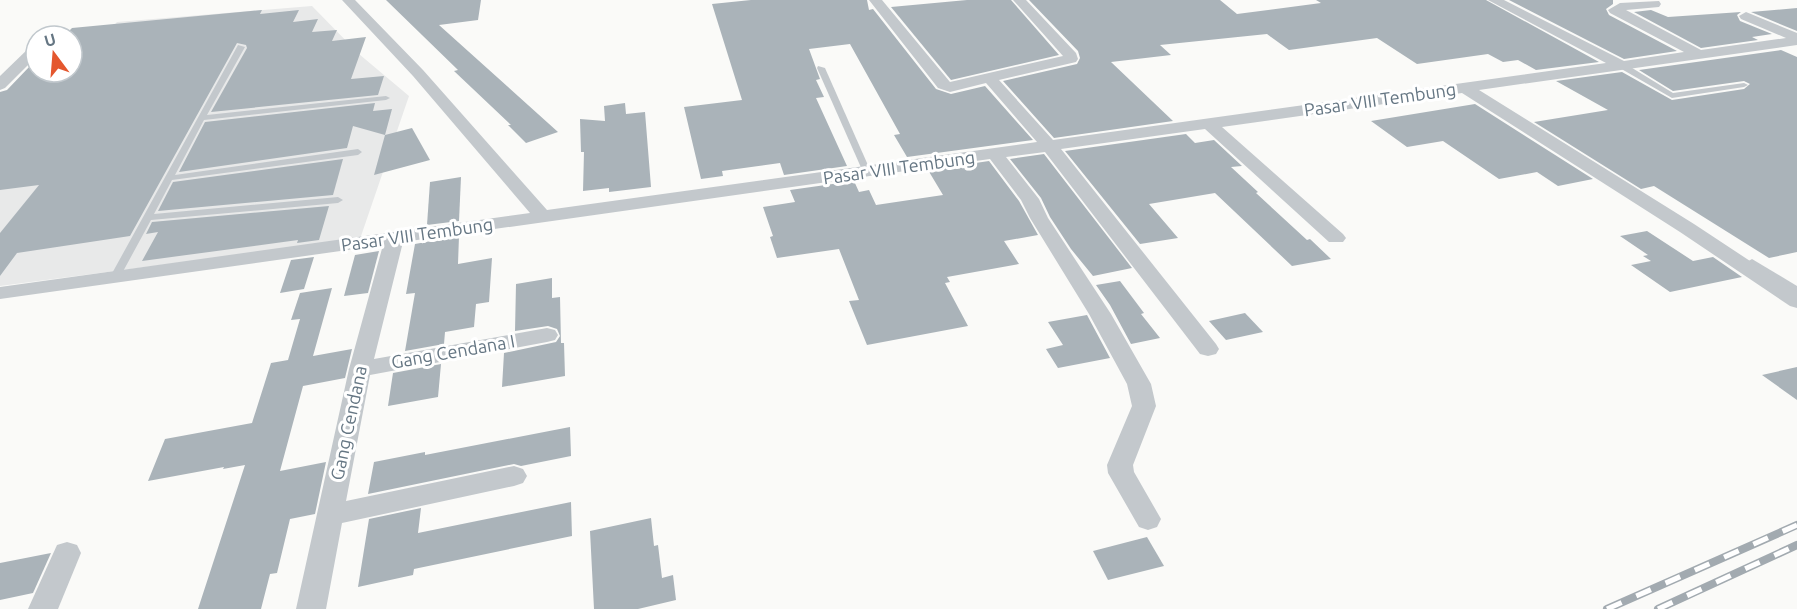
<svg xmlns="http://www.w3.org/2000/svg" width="1797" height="609" font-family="Ubuntu,sans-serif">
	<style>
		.built { fill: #e8e9e9 }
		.building { fill: #aab3b9 }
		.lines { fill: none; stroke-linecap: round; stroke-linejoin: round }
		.lane { fill: #c3c8cc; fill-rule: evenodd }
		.street { fill: #c3c8cc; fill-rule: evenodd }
		.rail-casing { stroke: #a2aab0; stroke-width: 8 }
		.rail { stroke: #fff; stroke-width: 5; stroke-dasharray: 16; stroke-linecap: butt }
		.labels { text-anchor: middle; stroke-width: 6; stroke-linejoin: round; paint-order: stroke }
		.street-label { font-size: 18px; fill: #657683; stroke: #fff }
	</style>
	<rect width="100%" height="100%" fill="#fafaf8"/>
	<!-- built -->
	<path class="built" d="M312,6L359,54L409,96L360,239L0,286V156L117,22Z"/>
	<!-- building -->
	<g class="building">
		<path d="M386,0H481L478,20L439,25L558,132L526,143L508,125H511L454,71L458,70Z"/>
		<path d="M751,0H867L869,10L873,9L936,89L951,94L985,86L1033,140L907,157L894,135L900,134L850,44L809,49L820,79L816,80L824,97L816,98L847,166L784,175L780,163L722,171L723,176L701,179L684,107L742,100L712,4Z"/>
		<path d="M967,0H1011L1059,55L951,80L891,7Z"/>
		<path d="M1029,0H1220L1237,14L1321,3L1316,0H1486L1599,62L1536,70L1518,60L1503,62L1488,54L1417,64L1377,38L1289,50L1267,34L1160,45L1171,55L1111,62L1173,121L1054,138L1003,81L1077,64L1080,58L1078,51Z"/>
		<path d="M1509,0H1613V4L1606,9L1609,15L1677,51L1624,59Z"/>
		<path d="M1797,8V31L1751,12Z"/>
		<path d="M262,10L260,14L299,10L293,22L318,19L312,32L337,30L332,41L366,37L351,79L384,76L378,95L211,112L247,48L246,45L237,43L130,236L17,253L0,276V233L39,185L0,190V92L7,90L30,66L36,65V72H72V36H64L72,28Z"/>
		<path d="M1651,10L1668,17L1741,12L1737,15L1740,21L1772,34L1752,37L1758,40L1701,48L1634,12Z"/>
		<path d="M1781,50L1797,57V252L1769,258L1654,186L1641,189L1534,122L1608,110L1556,81L1622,72L1672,100L1744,89L1750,84L1744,81L1673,91L1639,70Z"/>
		<path d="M375,103L373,111L392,109L385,135L412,128L430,160L374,175L385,135L353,126L347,148L179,172L205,122Z"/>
		<path d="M625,103L626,114L645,112L651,187L609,192V188L583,191L584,152H581L580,119L605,121L604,106Z"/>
		<path d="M1475,104L1593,179L1558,186L1537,172L1499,179L1443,141L1407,147L1371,121Z"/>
		<path d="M1186,134L1195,143L1214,140L1242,166L1231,167L1258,192L1256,193L1307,240L1310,239L1331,259L1292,266L1215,193L1149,204L1178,238L1140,244L1065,151Z"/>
		<path d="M1044,154L1132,268L1093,276L1071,249L1050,217L1041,198L1010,159Z"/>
		<path d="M343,159L333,195L158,211L173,182Z"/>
		<path d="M989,161L1019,201L1038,235L1004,241L1019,264L947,277L950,282L945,283L968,326L867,345L849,301L859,300L839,249L777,258L770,237L773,236L763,207L795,202L790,190L854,181L859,192L869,190L876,205L943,195L928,170Z"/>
		<path d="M461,177L459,221L427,225L430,182Z"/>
		<path d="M329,206L319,240L297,243L298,240L142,261L158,232L146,234L152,222Z"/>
		<path d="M1647,231L1693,261L1713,257L1742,277L1670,292L1631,265L1651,261L1643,256L1648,255L1620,236Z"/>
		<path d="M459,236L458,264L492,258L489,302L476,304L474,327L445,332L444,344L405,351L415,293L406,294L415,244Z"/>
		<path d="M379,251L368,293L344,296L355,255Z"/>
		<path d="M314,257L304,289L280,293L291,260Z"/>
		<path d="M552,278V298L560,297L561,343H564L565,376L502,387L504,353L556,342L560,336L557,329L548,326L515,331L516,284Z"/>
		<path d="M1120,281L1144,313L1141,314L1160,338L1131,344L1110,305L1096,285Z"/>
		<path d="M332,288L313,356L352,349L345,378L303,386L280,471L326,462L315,514L290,519L277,573L270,574L261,609H198L245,465L223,469L224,467L148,481L165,439L252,423L271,363L288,360L300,319L291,320L300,293Z"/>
		<path d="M1245,313L1263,332L1226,340L1209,321Z"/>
		<path d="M1087,315L1110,358L1058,368L1046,349L1063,345L1048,322Z"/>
		<path d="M441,364L438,397L388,406L393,373Z"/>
		<path d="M1797,367V400L1762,375Z"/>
		<path d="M570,427L571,456L521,466L514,464L368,494L374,462L425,452V455Z"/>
		<path d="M571,502L572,536L414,569L413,575L358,587L369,519L421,508L418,533Z"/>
		<path d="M651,518L654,546L658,545L662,578L673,575L676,600L638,609H594L590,531Z"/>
		<path d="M1147,537L1164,566L1108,580L1093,551Z"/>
		<path d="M51,553L33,593L0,600V563Z"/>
	</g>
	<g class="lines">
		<!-- lane -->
		<g class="lane">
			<path d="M238,45L245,47L207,115L386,96L390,98L386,100L204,120L175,175L358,149L362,152L358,155L172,180L154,214L338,197L343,200L338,203L151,220L120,277L115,280L111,279L110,277Z"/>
			<path d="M1618,63H1624L1673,93L1744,83L1748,85L1744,87L1672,98L1618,67Z"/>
			<path d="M818,66L825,68L871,172L870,174L867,175L863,172L817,68Z"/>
			<path d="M1752,259L1797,286V294L1748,264L1747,262Z"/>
		</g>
		<!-- street -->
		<g class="street">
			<path d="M342,0H355L423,70L547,210L1037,142L986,83L950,92L938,88L869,0H882L950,82L1063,56L1013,0H1026L1076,53L1078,59L1076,62L999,80L1053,140L1606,63L1488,0H1504L1624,61L1684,52L1610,13L1608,10L1620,3L1659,1L1661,4L1659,7L1626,10L1701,50L1786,38L1741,19L1739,16L1746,12L1797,33V45L1479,90L1694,224L1797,292V308L1790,306L1680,232L1462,93L1222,127L1343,234L1346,238L1343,242H1329L1205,129L1061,149L1216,344L1219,349L1216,354L1208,356L1200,354L1045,152L1006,157L1039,199L1048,218L1111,314L1151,384L1156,406L1133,465L1134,472L1161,519L1157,527L1148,530L1139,527L1108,473L1107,465L1132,406L1127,384L1089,314L1030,218L1021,200L990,159L403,242L374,359L547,328L555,330L558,335L555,340L547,342L370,375L346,501L514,466L523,469L527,476L523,483L514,486L342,523L326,609H296L349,369L383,245L0,299V287L530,213L413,76Z"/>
			<path d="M53,27L60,31L56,36H42L48,28Z"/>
			<path d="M36,45V57L5,88L0,90V76L31,46Z"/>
			<path d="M67,542L77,545L81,553L58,609H28L57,545Z"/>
		</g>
		<!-- rail casing -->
		<g class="rail-casing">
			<g id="rail">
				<path d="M1607,609L1797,525"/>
				<path d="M1658,609L1797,545"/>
			</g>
		</g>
		<!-- rail -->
		<use href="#rail" class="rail"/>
	</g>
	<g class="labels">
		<!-- street labels -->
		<g class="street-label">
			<text transform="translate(1380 100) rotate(-8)" y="6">Pasar VIII Tembung</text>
			<text transform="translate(899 168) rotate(-8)" y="6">Pasar VIII Tembung</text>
			<text transform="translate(417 235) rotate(-8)" y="6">Pasar VIII Tembung</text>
			<text transform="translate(453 352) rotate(-10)" y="6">Gang Cendana I</text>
			<text transform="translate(349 423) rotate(-78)" y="6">Gang Cendana</text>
		</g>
	</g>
	<!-- north arrow -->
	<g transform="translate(54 54) rotate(344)"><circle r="28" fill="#ffffff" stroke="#c1c8cd" stroke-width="1.5"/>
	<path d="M0-4.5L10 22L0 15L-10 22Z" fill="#e4572e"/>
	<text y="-9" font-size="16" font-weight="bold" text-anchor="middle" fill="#657683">U</text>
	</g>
</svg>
